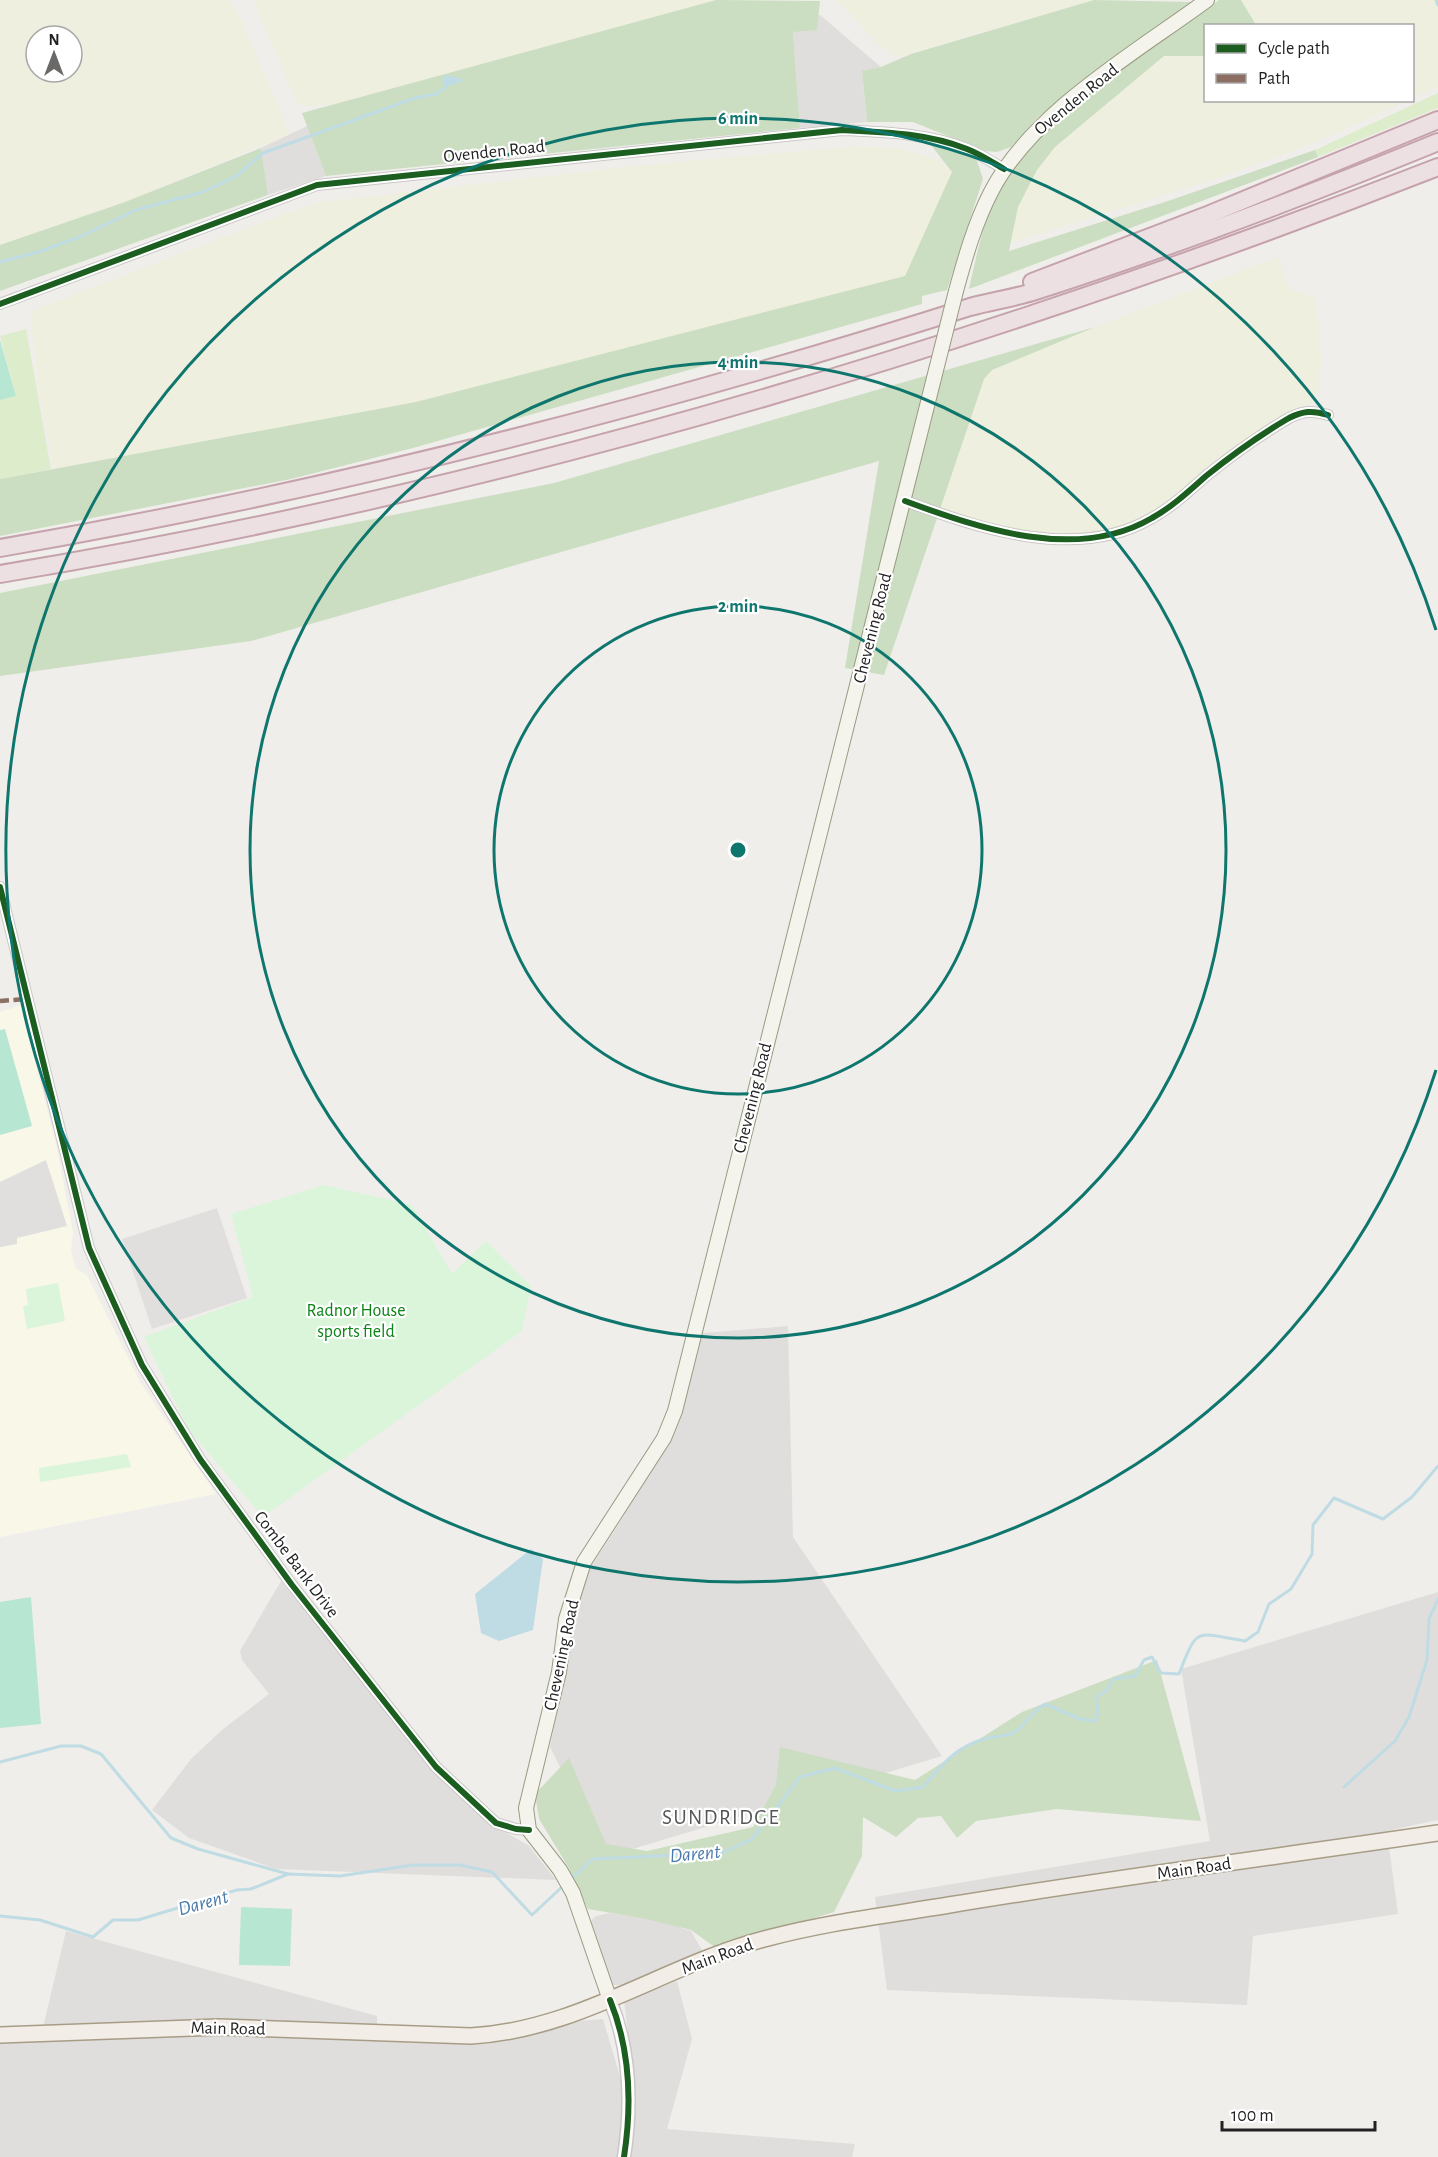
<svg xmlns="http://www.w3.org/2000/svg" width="1438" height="2157" font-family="'Alegreya Sans',sans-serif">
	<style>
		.residential { fill: #dfdedc }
		.education { fill: #f8f7e8 }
		.farmland { fill: #efefdf; fill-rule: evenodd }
		.grass { fill: #ddeccb }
		.forest { fill: #cbdec1 }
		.park { fill: #daf5da }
		.pitch { fill: #b7e6d2 }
		.parking { fill: #e0dfde }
		.water { fill: #bfdbe3 }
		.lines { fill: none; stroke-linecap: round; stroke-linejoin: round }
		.stream { stroke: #bfdbe3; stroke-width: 3 }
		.minor-casing { stroke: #c9c8c7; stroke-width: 12 }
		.tertiary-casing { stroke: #c9c8c7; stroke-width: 15 }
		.secondary-casing { stroke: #999a82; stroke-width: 16 }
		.primary-casing { stroke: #a79c86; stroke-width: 18 }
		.motorway-casing { stroke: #c5a2ac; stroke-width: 20 }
		.minor { stroke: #fdfcfc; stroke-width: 9 }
		.tertiary { stroke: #fdfcfc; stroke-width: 12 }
		.secondary { stroke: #f4f4ed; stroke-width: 14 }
		.primary { stroke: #f3ede7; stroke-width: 15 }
		.motorway { stroke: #ece0e2; stroke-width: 16 }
		.secondary-bridge-casing { stroke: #999a82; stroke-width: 16; stroke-linecap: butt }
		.secondary-bridge { stroke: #f4f4ed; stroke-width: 14 }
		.quiet { stroke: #8d6e63; stroke-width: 4.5; stroke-dasharray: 9 4.5; stroke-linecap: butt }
		.cycleway-casing { stroke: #fff; stroke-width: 10 }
		.cycleway { stroke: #1b5e20; stroke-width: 6 }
		.ring { fill: none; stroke: #0f766e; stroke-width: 3 }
		.labels { text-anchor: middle; stroke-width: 4.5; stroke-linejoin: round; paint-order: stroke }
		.street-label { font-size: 18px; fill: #222; stroke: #fff }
		.park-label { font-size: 18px; fill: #0c8416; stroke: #fff }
		.water-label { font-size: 20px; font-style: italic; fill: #4a7aab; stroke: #fff }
		.quarter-label { font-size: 21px; letter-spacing: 1.5px; fill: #555; stroke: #fff }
		.centre { fill: #0f766e; stroke: #fff; stroke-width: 3 }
		.ring-label { font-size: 18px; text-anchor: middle; font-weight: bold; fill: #0f766e; stroke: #fff; stroke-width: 4.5; stroke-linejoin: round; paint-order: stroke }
	</style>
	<rect width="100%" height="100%" fill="#f0eeeb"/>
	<!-- residential -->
	<g class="residential">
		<path d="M820,15L881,67L862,72L867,122L800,128L792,17Z"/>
		<path d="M307,126L326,176L268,195L261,148Z"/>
		<path d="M788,1326L793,1537L942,1756L606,1857L550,1747L579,1602L590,1568L624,1516L703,1333Z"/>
		<path d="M281,1581L433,1770L484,1819L529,1846L556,1880L276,1869L189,1838L152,1810L191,1759L223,1729L269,1694L242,1660L240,1651Z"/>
		<path d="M1438,1592V1820L1387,1831L1398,1914L1253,1936L1247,2005L887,1990L875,1897L1210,1841L1181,1669Z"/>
		<path d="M610,1913L660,1921L691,1931L703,1952L620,1985H611L591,1921L596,1916Z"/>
		<path d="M66,1931L377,2016V2036L603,2019L621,2080L624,2131L621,2157H0V2043L42,2041L44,2023Z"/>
		<path d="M677,1981L692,2039L667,2129L855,2144L852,2157H631L634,2131L633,2074L624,2001Z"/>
	</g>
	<!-- education -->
	<path class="education" d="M21,1005L57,1149L73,1232L71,1251L76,1269L87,1275L140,1382L216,1494L0,1537V1012Z"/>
	<!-- farmland -->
	<g class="farmland">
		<path d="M0,0H229L242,21L290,134L125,202L0,245ZM36,36H72V72H36Z"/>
		<path d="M253,0H716L330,105L304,106L297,103Z"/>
		<path d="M837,0H1094L897,57L879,45Z"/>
		<path d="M1241,0H1438V86L1413,98L1412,26L1256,25Z"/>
		<path d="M1164,56H1205L1206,100L1407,101L1309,145L1216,179L1010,243L1018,207L1037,170L1055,147Z"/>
		<path d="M855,146L901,149L939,160L952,172L905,277L416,402L54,469L39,392L30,317L34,310L281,215L320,202L634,166Z"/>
		<path d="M1278,257L1285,280L1291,289L1315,298L1320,331L1321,361L1318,392L1313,403L1295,409L1277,419L1168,504L1140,521L1109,531L1075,536L1025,531L939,511L984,379L992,370L1095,327Z"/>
	</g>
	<!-- grass -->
	<g class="grass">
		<path d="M1438,93V108L1318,157L1315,150Z"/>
		<path d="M26,329L51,469L0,479V400L16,396L0,336Z"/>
	</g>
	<!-- forest -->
	<g class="forest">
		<path d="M716,0L820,1L817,30L793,32L800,128L326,176L302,113Z"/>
		<path d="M1094,0L1191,2L1037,118L1011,147L997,152L985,151L913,122H867L862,71L881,67L911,54Z"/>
		<path d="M1219,0H1241L1256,25L1206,26L1205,56H1164L1055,147L1037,170L1018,207L1009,251L1168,201L1315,150L1318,157L969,289C976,258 982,226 996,197C1038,115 1145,53 1219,0Z"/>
		<path d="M931,145L965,152L976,158L983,179L947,290L922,296V304L413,448L291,479L0,536V479L416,402L905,276L952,172Z"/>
		<path d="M261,148L268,195L0,291V245L125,202Z"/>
		<path d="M1095,327L992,370L984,379L884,675L845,668L879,461L251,641L0,676V593L554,483Z"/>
		<path d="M1157,1660L1201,1821L1057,1809L976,1821L957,1838L941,1816L918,1818L896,1837L863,1817L862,1856L834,1912L716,1948L691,1930L646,1919L588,1909L567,1865L539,1819L535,1794L569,1758L606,1844L647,1851L753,1827L776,1785L780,1747L915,1780L1022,1712Z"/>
	</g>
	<!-- park -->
	<g class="park">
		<path d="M324,1185L412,1205L452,1274L486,1241L531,1286L522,1331L263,1517L188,1429L144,1337L253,1297L231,1214Z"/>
		<path d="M58,1283L65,1321L27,1329L23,1306L28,1305L26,1289Z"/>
		<path d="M127,1454L131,1467L40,1482L39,1468Z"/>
	</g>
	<!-- pitch -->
	<g class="pitch">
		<path d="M0,340L16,396L0,400Z"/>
		<path d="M5,1029L32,1126L0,1135V1030Z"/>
		<path d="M31,1597L41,1724L0,1728V1602Z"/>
		<path d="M241,1907L292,1909L290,1966L239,1965Z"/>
	</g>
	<!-- parking -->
	<g class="parking">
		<path d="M46,1160L67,1226L17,1238V1244L0,1247V1182Z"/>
		<path d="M217,1208L247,1298L152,1329L122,1239Z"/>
	</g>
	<!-- water -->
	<g class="water">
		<path d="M445,75L460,78L463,81L446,87L442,82Z"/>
		<path d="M531,1549L543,1559L533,1630L499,1641L481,1633L475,1594Z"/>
	</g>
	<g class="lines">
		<!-- stream -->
		<g class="stream">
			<path d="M1436,0L1438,5"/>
			<path d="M0,262L38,252L82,236L136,210L203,192L235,177L263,153L415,98L436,94L446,87"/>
			<path d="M0,1762L61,1746H81L101,1754L171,1838L198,1849L288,1874"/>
			<path d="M1344,1787L1395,1741L1409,1717L1427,1660L1429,1619L1438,1599"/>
			<path d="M570,1880L592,1859L722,1853L752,1839L800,1777L835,1768L896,1791L923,1787C943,1764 954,1748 984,1739C994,1736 1006,1737 1015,1732C1026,1725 1029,1713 1045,1704L1080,1719L1095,1721L1098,1713L1096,1697L1106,1691L1114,1679L1135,1676L1144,1660L1152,1657L1161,1673L1179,1674C1198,1625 1195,1633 1245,1641L1258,1632L1269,1604L1291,1589L1312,1554L1313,1525L1334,1498L1383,1519L1412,1497L1438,1466"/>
			<path d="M0,1916L40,1920L93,1937L113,1920H138L237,1890L251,1889L288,1874L340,1876L413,1865H460L492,1872L532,1915L563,1886"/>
		</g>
		<!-- minor casing -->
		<g class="minor-casing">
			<g id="minor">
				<path d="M0,304L317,185L842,130C884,132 927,133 967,149C980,154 992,162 1004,169"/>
				<path d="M905,501C981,529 1077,562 1152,518C1172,507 1189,491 1206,476C1232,455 1260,435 1289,418C1303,411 1312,410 1328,415"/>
				<path d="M0,887L89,1248L142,1365L200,1459L292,1585L436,1767L496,1823L516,1829L529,1830"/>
			</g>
		</g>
		<!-- tertiary casing -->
		<g class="tertiary-casing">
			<path id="tertiary" d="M610,2000C630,2049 632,2105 624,2157"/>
		</g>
		<!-- secondary casing -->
		<g class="secondary-casing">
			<g id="secondary">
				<path d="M956,291C965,258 975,223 991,192C1032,112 1135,53 1207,0"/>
				<path d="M610,2000L573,1893L560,1870L529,1830L526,1808L559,1672L566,1619L584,1562L664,1438L675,1411L934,378"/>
			</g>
		</g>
		<!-- primary casing -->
		<g class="primary-casing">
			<path id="primary" d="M0,2035L219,2027L471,2036C579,2030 666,1964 768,1938C828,1922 889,1915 949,1905C1112,1878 1275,1857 1438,1833"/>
		</g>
		<!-- motorway casing -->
		<g class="motorway-casing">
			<g id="motorway">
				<path d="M1032,282L1210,214L1438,120"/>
				<path d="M0,548C329,491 652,408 970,307C992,301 1014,298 1036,291C1172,247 1306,196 1438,142"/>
				<path d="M0,574C493,492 973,349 1438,167"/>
			</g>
		</g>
		<!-- minor -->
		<use href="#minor" class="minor"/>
		<!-- tertiary -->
		<use href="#tertiary" class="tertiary"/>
		<!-- secondary -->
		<use href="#secondary" class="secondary"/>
		<!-- primary -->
		<use href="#primary" class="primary"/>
		<!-- motorway -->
		<use href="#motorway" class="motorway"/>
		<!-- secondary-bridge casing -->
		<g class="secondary-bridge-casing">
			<path id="secondary-bridge" d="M934,378L956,291"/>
		</g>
		<!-- secondary-bridge -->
		<use href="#secondary-bridge" class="secondary-bridge"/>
		<!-- quiet -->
		<path class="quiet" d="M0,1001L27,999"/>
		<!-- cycleway casing -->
		<g class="cycleway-casing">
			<g id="cycleway">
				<path d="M0,304L317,185L842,130C884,132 927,133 967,149C980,154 992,162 1004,169"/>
				<path d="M905,501C981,529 1077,562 1152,518C1172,507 1189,491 1206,476C1232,455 1260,435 1289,418C1303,411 1312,410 1328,415"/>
				<path d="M0,887L89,1248L142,1365L200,1459L292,1585L436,1767L496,1823L516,1829L529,1830"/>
				<path d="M610,2000C630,2049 632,2105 624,2157"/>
			</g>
		</g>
		<!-- cycleway -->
		<use href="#cycleway" class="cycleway"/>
	</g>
	<!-- distance rings -->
	<g class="ring">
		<circle cx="738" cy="850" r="244"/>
		<circle cx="738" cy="850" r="488"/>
		<path d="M1436 1070A732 732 0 1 1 1436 630"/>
	</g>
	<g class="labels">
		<!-- street labels -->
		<g class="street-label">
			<text transform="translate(1076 99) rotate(-39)" y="6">Ovenden Road</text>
			<text transform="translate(494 151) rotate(-6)" y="6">Ovenden Road</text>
			<text transform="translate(872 628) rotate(-76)" y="6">Chevening Road</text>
			<text transform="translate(752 1098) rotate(-76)" y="6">Chevening Road</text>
			<text transform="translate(297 1564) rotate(53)" y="6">Combe Bank Drive</text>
			<text transform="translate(561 1655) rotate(-78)" y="6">Chevening Road</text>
			<text transform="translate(1194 1868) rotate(-8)" y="6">Main Road</text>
			<text transform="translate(717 1956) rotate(-20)" y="6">Main Road</text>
			<text transform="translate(228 2028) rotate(1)" y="6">Main Road</text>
		</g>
		<!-- park labels -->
		<g class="park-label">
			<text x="356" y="1316">Radnor House<tspan x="356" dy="21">sports field</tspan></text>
		</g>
		<!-- water labels -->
		<g class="water-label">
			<text transform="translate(695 1853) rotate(-5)" y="7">Darent</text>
			<text transform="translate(203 1902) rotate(-15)" y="7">Darent</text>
		</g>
		<!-- quarter labels -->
		<g class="quarter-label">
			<text x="721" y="1824">SUNDRIDGE</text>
		</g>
	</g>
	<circle cx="738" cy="850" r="9" class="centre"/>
	<g class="ring-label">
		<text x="738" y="124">6 min</text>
		<text x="738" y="368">4 min</text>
		<text x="738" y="612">2 min</text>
	</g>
	<!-- legend -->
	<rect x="1204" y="24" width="210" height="78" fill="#ffffff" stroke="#a7a7a7" stroke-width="1.5"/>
	<rect x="1216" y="44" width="30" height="9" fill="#1b5e20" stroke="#a7a7a7" stroke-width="1.5"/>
	<text x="1258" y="54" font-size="18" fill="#222222">Cycle path</text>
	<rect x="1216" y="74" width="30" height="9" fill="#8d6e63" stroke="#a7a7a7" stroke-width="1.5"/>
	<text x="1258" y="84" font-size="18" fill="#222222">Path</text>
	<!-- north arrow -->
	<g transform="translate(54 54)"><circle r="28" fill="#ffffff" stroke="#a7a7a7" stroke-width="1.5"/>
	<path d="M0-4.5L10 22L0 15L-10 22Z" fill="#6a6968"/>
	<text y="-9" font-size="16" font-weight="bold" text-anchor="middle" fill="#222222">N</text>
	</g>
	<!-- scale -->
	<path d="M1222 2121v9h153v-9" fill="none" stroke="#222222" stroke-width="3"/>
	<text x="1231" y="2121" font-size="18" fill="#222222" stroke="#ffffff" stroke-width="4.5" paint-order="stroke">100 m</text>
</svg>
